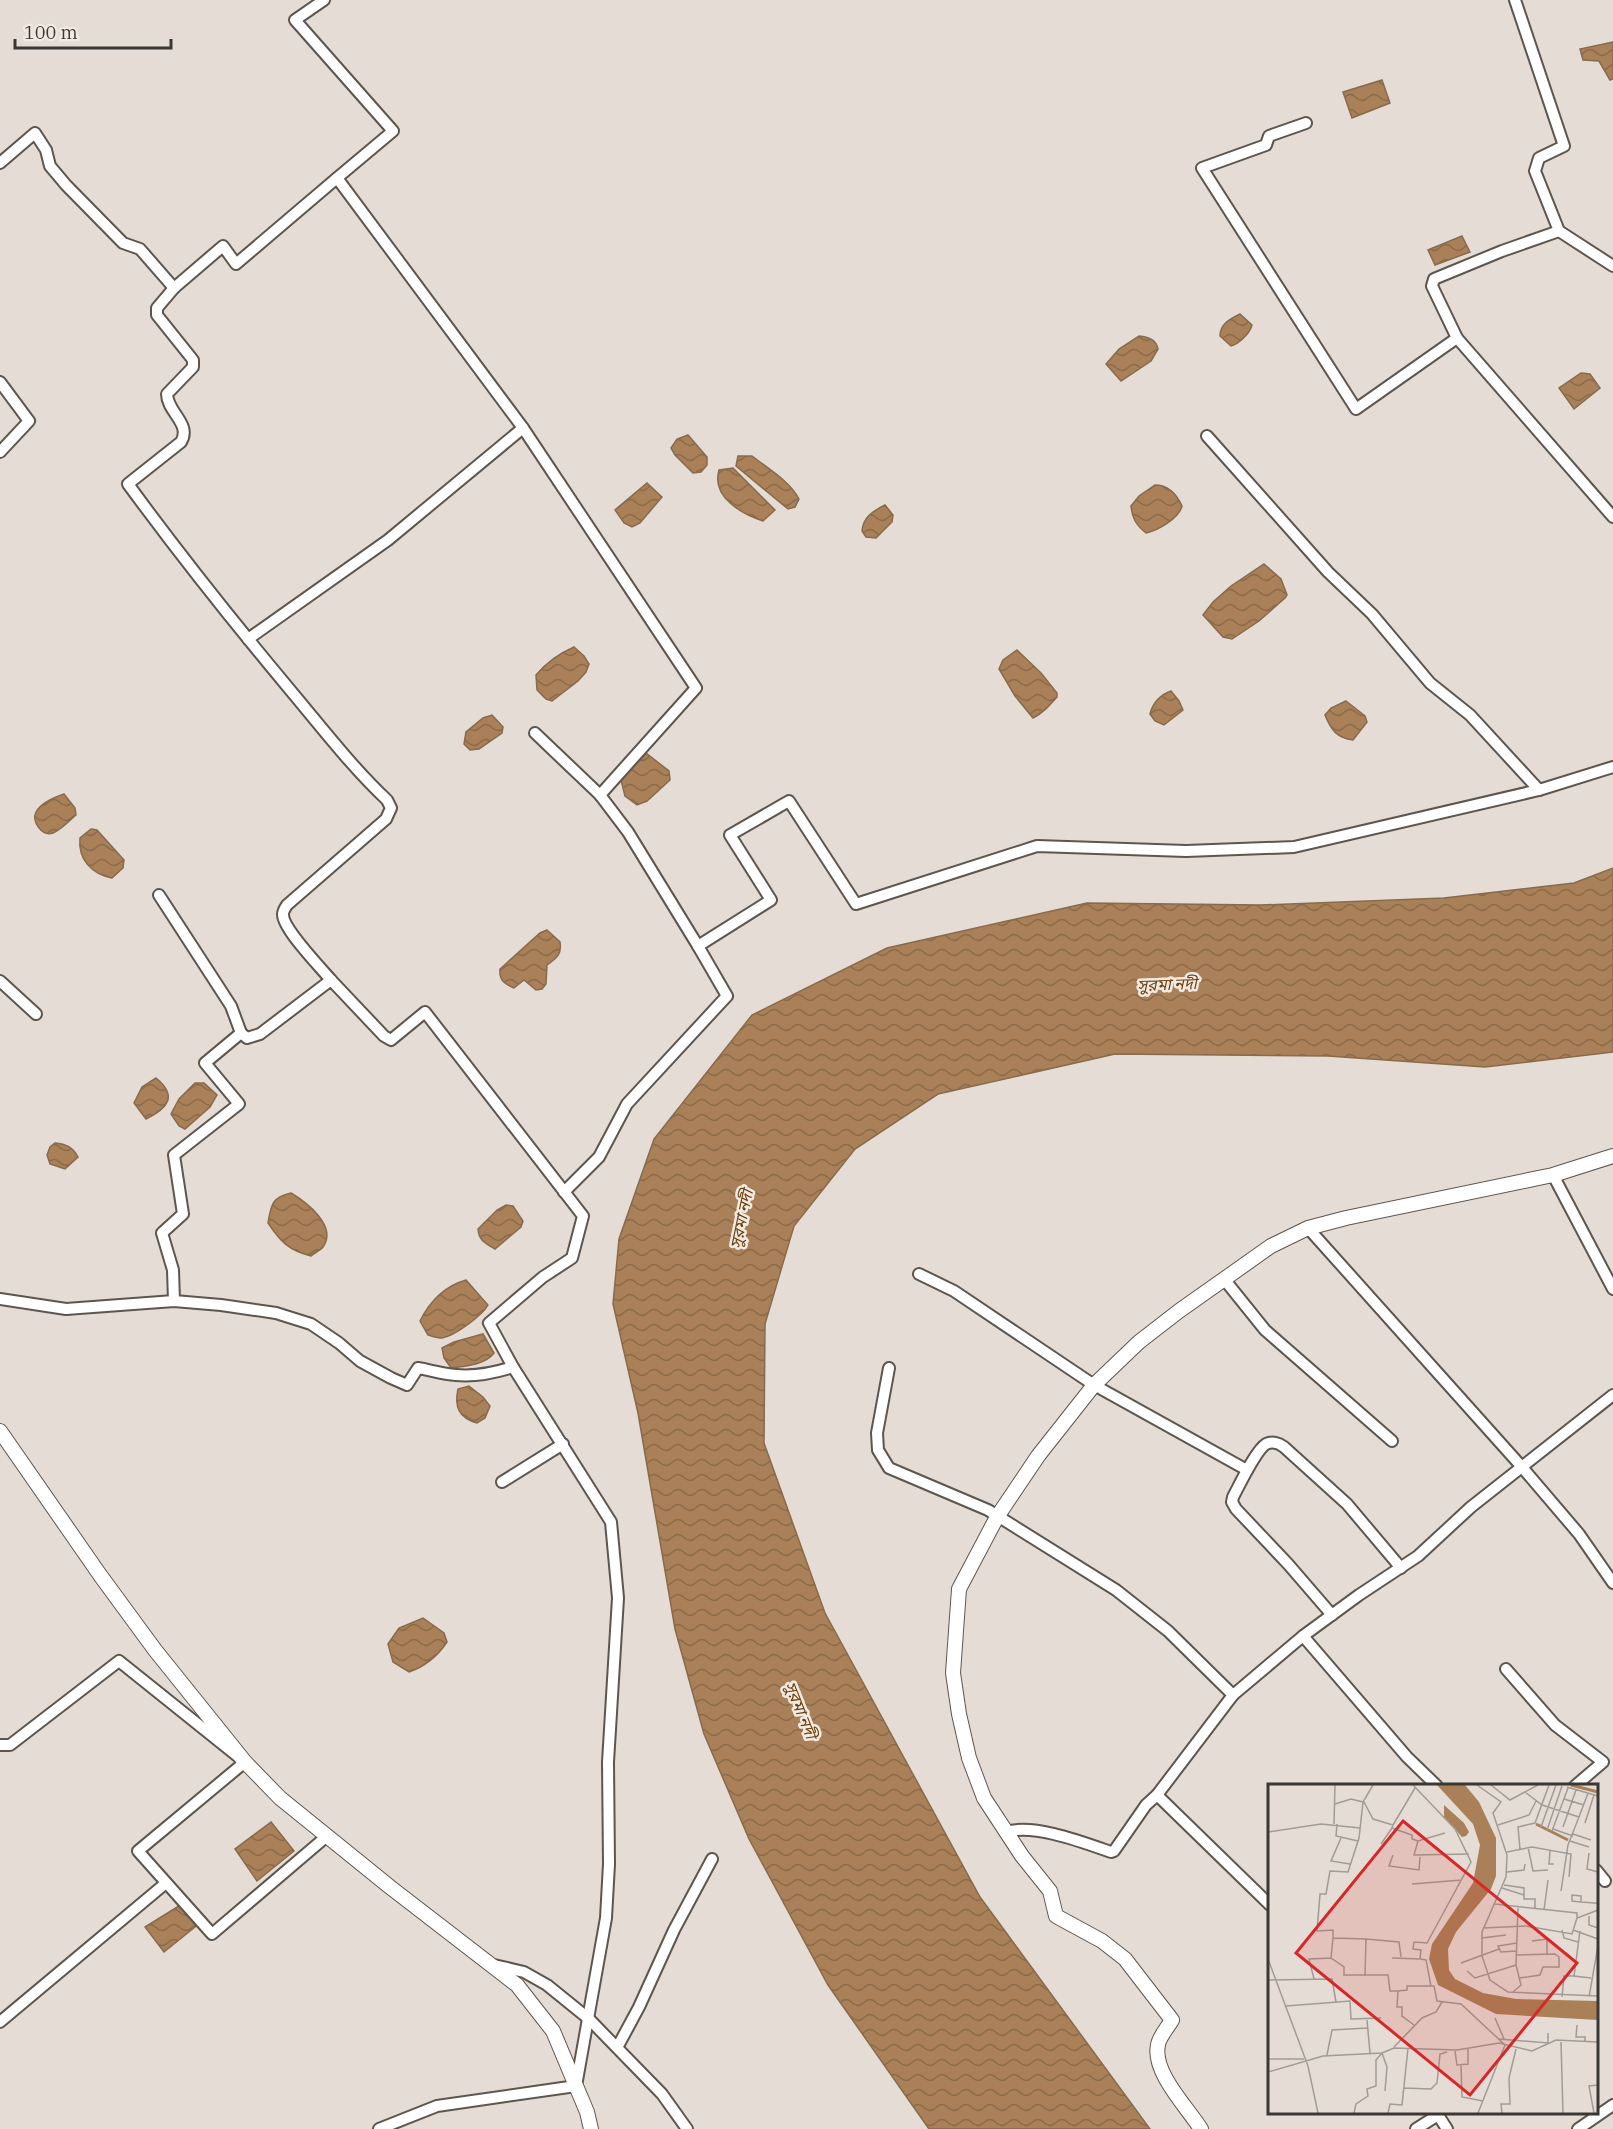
<svg xmlns="http://www.w3.org/2000/svg" width="1613" height="2129" font-family="'IBM Plex Serif','Noto Sans Bengali',serif">
	<style>
		.water { fill: url(#water-waves); stroke: #886a4c; stroke-width: 1.5 }
		.lines { fill: none; stroke-linecap: round; stroke-linejoin: round }
		.street-casing { stroke: #5d564f; stroke-width: 14 }
		.secondary-casing { stroke: #5d564f; stroke-width: 16 }
		.street { stroke: #fff; stroke-width: 10 }
		.secondary { stroke: #fff; stroke-width: 14 }
		.labels { text-anchor: middle; stroke-width: 5; stroke-linejoin: round; paint-order: stroke }
		.water-label { font-size: 16px; font-style: italic; fill: #6a400e; stroke: #f2eae2 }
		.inset-river { fill: none; stroke: #a98057; stroke-width: 3 }
		.inset-road { fill: none; stroke: #a19b95; stroke-width: 1.5 }
		.view { fill: #d62828; fill-opacity: 0.15; stroke: #d62828; stroke-width: 3 }
		.inset-edge { fill: none; stroke: #3a3734; stroke-width: 3 }
	</style>
	<defs>
		<pattern id="water-waves" width="16" height="10" patternUnits="userSpaceOnUse" patternTransform="scale(1.5)"><rect width="16" height="10" fill="#a98057"/><path d="M0 5q4-4 8 0t8 0" fill="none" stroke="#8b6a49"/></pattern>
	</defs>
	<rect width="100%" height="100%" fill="#e5ddd5"/>
	<!-- water -->
	<g class="water">
		<path d="M1613,42V79L1610,80L1599,61L1583,60L1580,49Z"/>
		<path d="M1382,80L1390,103L1352,118L1343,92Z"/>
		<path d="M1462,236L1470,252L1435,265L1428,250Z"/>
		<path d="M1240,314L1252,325C1250,333 1239,344 1231,346L1220,336C1220,324 1230,319 1240,314Z"/>
		<path d="M1139,336C1148,337 1156,339 1158,349L1151,361L1121,381L1106,364L1119,349Z"/>
		<path d="M1581,373L1590,374L1600,388L1574,409L1559,388Z"/>
		<path d="M688,435L707,457V465L701,472L693,473L675,455L671,448L677,439Z"/>
		<path d="M738,456H752C767,468 790,481 799,499L795,507L788,509L736,466Z"/>
		<path d="M733,468L775,510L763,521C742,514 711,497 719,470Z"/>
		<path d="M647,483L662,497L640,523L632,527L624,523L615,510Z"/>
		<path d="M1155,485C1168,485 1177,495 1182,506C1179,518 1159,530 1146,533C1136,525 1132,518 1131,506L1139,496Z"/>
		<path d="M885,505L893,515L892,522L876,538L866,537L862,531C863,517 873,511 885,505Z"/>
		<path d="M1264,564L1281,579L1287,595L1285,598L1259,621L1232,639L1223,637L1203,615L1213,602L1231,586Z"/>
		<path d="M574,647L584,656L589,664L586,672L578,681L552,701L546,699L537,690L536,675C547,662 558,654 574,647Z"/>
		<path d="M1017,650L1041,673L1057,693V697C1050,705 1043,713 1033,718L1015,696L999,669L1003,660Z"/>
		<path d="M1171,691L1179,701L1183,710L1164,725L1155,721L1150,714C1153,702 1160,695 1171,691Z"/>
		<path d="M1346,701L1365,716L1367,722L1353,740C1337,738 1331,730 1325,715L1331,708Z"/>
		<path d="M492,715L503,727L502,733L479,749L470,750L464,744L466,732L483,718Z"/>
		<path d="M646,753L669,771L670,780L647,801L637,805L625,796L621,780Z"/>
		<path d="M64,794L75,808L76,815C69,821 61,830 53,833C42,837 31,821 36,812C41,803 55,797 64,794Z"/>
		<path d="M91,829L97,830L124,860L123,868L112,878C91,874 78,859 80,838Z"/>
		<path d="M1613,868V1052L1485,1067L1328,1056L1115,1054L938,1094L855,1149L794,1226L765,1324L764,1443L825,1613L980,1897L1150,2129H929L828,1985L749,1839L704,1734L675,1629L638,1413L613,1304L619,1239L654,1139L752,1015L887,948L1087,903L1261,905L1444,898L1574,883Z"/>
		<path d="M547,930L560,942C562,954 557,958 547,965L546,984L542,989L536,990L524,980L514,988C504,984 499,980 500,969L540,933Z"/>
		<path d="M156,1078C178,1096 168,1108 146,1119L134,1103L142,1087Z"/>
		<path d="M195,1083H204L217,1095L210,1107L185,1129L179,1126L171,1114L179,1099Z"/>
		<path d="M55,1143C66,1144 73,1147 78,1157L65,1169L50,1164L47,1155L50,1147Z"/>
		<path d="M291,1193C306,1202 338,1226 323,1247C321,1250 314,1253 311,1256C288,1250 281,1242 268,1223C271,1205 272,1197 291,1193Z"/>
		<path d="M506,1205L513,1206L523,1221L521,1227L495,1249C485,1243 479,1241 478,1229L497,1210Z"/>
		<path d="M466,1280L488,1305C482,1316 454,1336 442,1338C437,1338 432,1336 428,1335L420,1321C430,1301 445,1286 466,1280Z"/>
		<path d="M483,1334L494,1353C485,1365 465,1366 451,1368L444,1358L442,1348L454,1342Z"/>
		<path d="M469,1386L483,1397L490,1406L485,1418L477,1423C459,1418 454,1407 458,1389Z"/>
		<path d="M423,1618L444,1633L447,1642C437,1657 426,1666 409,1672L393,1662L388,1644L399,1628Z"/>
		<path d="M271,1822L294,1851L257,1881L235,1849Z"/>
		<path d="M182,1904L200,1923L164,1952L145,1927Z"/>
	</g>
	<g class="lines">
		<!-- street casing -->
		<g class="street-casing">
			<g id="street">
				<path d="M1515,0L1564,146L1539,158L1535,171L1559,231L1613,266"/>
				<path d="M1306,123L1269,136L1266,145L1202,168L1356,409L1457,338"/>
				<path d="M0,163L35,133L46,150L50,166L66,185L123,243L140,249L174,288L223,246L236,264L337,178"/>
				<path d="M1559,231L1502,251L1434,279L1432,286L1457,338L1613,517"/>
				<path d="M174,288L157,308V315L193,360V367L167,394C167,412 192,424 181,442L128,484C180,555 235,624 291,691C322,728 352,767 387,800L391,808L386,819L287,905C285,908 283,911 283,914C282,928 321,968 331,980"/>
				<path d="M0,382L29,421L0,452"/>
				<path d="M523,428L696,688L600,795"/>
				<path d="M1207,436L1328,572L1372,614L1430,683L1470,715L1539,790"/>
				<path d="M248,639L388,540L523,428L337,178L393,131L295,20L324,0"/>
				<path d="M535,733L600,795L628,832L698,946"/>
				<path d="M159,895L231,1006L241,1033"/>
				<path d="M0,981L36,1014"/>
				<path d="M1553,1175L1613,1289"/>
				<path d="M564,1192L599,1157L627,1104L727,996L698,946L771,900L730,835L789,801L856,904L1037,846L1186,851L1294,847L1539,790L1613,767"/>
				<path d="M1308,1228L1521,1466L1579,1534L1613,1583"/>
				<path d="M919,1274L954,1291L1094,1385L1247,1470"/>
				<path d="M1224,1279L1265,1330L1392,1441"/>
				<path d="M0,1299L66,1309L174,1301L221,1305L276,1313L311,1324L339,1343L360,1361L391,1378L407,1385L418,1368C430,1370 443,1374 456,1375C476,1377 494,1373 513,1367"/>
				<path d="M174,1301L173,1270L162,1233L183,1214L174,1155L239,1104L205,1063L241,1033L247,1038L260,1034L331,980L384,1036L391,1040L425,1012L583,1216L572,1258L543,1277L489,1323L513,1367L611,1522L618,1598L608,1762L609,1864L606,1918L576,2086L437,2106L379,2129"/>
				<path d="M889,1368L877,1433L878,1450L889,1468L988,1510L1116,1590L1168,1631L1233,1695"/>
				<path d="M502,1482L563,1444"/>
				<path d="M1332,1615L1288,1564L1236,1509L1232,1502L1233,1497C1239,1486 1256,1450 1266,1444C1272,1441 1279,1443 1284,1447L1347,1504L1401,1568"/>
				<path d="M1303,1636L1407,1757L1437,1786"/>
				<path d="M1506,1669L1555,1725L1603,1762L1575,1786"/>
				<path d="M0,1745H10L119,1661L245,1762L138,1851L212,1934L327,1836"/>
				<path d="M1157,1795L1270,1905"/>
				<path d="M1007,1832C1033,1823 1085,1843 1111,1852L1114,1851L1146,1805L1157,1795L1233,1695L1303,1636L1359,1595L1418,1556L1471,1507L1613,1395"/>
				<path d="M1596,1870L1605,1881"/>
				<path d="M494,1965L524,1972L547,1985L589,2019L662,2094L687,2129"/>
				<path d="M0,2022L166,1883"/>
				<path d="M618,2046L639,2007L674,1930L712,1859"/>
				<path d="M1416,2129L1438,2115L1447,2129"/>
				<path d="M1578,2129L1613,2105"/>
			</g>
		</g>
		<!-- secondary casing -->
		<g class="secondary-casing">
			<g id="secondary">
				<path d="M0,1431L100,1575L155,1650L245,1762L280,1798L390,1887L517,1985L553,2031L587,2112L591,2129"/>
				<path d="M1201,2129C1187,2107 1152,2072 1158,2045C1159,2037 1168,2027 1172,2020L1125,1959L1102,1941L1056,1916L1050,1891L1022,1856L984,1798L969,1758L959,1714L953,1673L959,1589L997,1517L1038,1456L1094,1385L1139,1342L1179,1311L1271,1246L1308,1228L1346,1218L1553,1175L1613,1156"/>
			</g>
		</g>
		<!-- street -->
		<use href="#street" class="street"/>
		<!-- secondary -->
		<use href="#secondary" class="secondary"/>
	</g>
	<g class="labels">
		<!-- water labels -->
		<g class="water-label">
			<text transform="translate(1167 984) rotate(-2)" y="6">সুরমা নদী</text>
			<text transform="translate(741 1219) rotate(-78)" y="6">সুরমা নদী</text>
			<text transform="translate(801 1710) rotate(68)" y="6">সুরমা নদী</text>
		</g>
	</g>
	<!-- overview -->
	<g transform="translate(1268 1784)">
		<rect width="330" height="330" fill="#e5ddd5"/>
		<path d="M169,1H197L211,18L228,54V92L223,105L188,148L180,165L181,186L187,195L215,209L248,215L330,217V236L228,230L170,201L161,175L164,160L205,99L212,61L205,40ZM176,21L196,39L201,48L198,52L194,53L176,33Z" fill="#a98057"/>
		<path class="inset-river" d="M303,1L330,8M268,40L300,56"/>
		<path class="inset-road" d="M145,1L187,45L203,78L159,159L146,158L145,165L153,166L152,175L158,176L163,202M209,1L233,18L225,29L239,71L238,93L214,148V172L222,196L240,208L330,212M223,1L242,16L270,1M299,3L330,12M257,8L274,21L311,33L300,61L293,107M296,15L316,21M96,18L105,35L125,41L124,44L144,51V55L150,57L177,49M67,20L83,15L95,18M311,33L320,9M317,39L326,11M66,40L67,1M69,40L68,52L90,57M125,41L147,4M230,41L261,31L268,17M273,43L288,1M295,43L308,6M285,45L305,52M279,46L294,2M284,47L300,4M0,48L53,40L92,44M305,50L323,56M73,54L63,77L82,80M150,57L146,71L201,70M302,57L321,63M113,60L124,44M260,63L265,87L280,86M252,65L250,43L267,39L281,1M282,67L281,80H286M239,68L264,63L303,70L301,93M321,69L319,85L330,88M125,71L121,82L151,86L152,73M239,88L256,86L257,80M144,100L194,96M236,101L256,104V111M234,104L256,111V115H267V125M313,118V112L304,111V117L313,118L326,119H330M227,120L309,129V134M276,126L280,96M321,132V141L330,144M215,144L258,142L304,150L309,134L330,126M294,146L296,154L310,158M305,146L330,155M312,147L306,192L323,194M214,154L238,151M98,155L131,158L133,173M264,157L279,155V170M248,167L233,168L230,162L249,159M248,171L287,170L291,173V183H275L272,191L252,194M63,174L76,183V191H120L122,207H130M124,174L152,175M0,175L40,282L50,329M193,179L231,165M199,187L207,194L248,181M97,192L98,155L65,154V146L49,147L52,110H58L62,87L80,88L91,54L95,18L105,1M46,195L41,175L63,174L65,154M0,196L64,195L68,218M245,208L253,201L248,181L250,124M294,213L296,192H306M321,213L330,162M18,222L82,217L83,235L113,234M227,234L236,255M99,236L102,269M146,241L134,232V223H129L130,207L139,206V202H166L169,217L193,220L237,261L210,329M309,241L308,253H317V258M231,255L280,259V249M293,258L295,329M126,263L154,234L168,228L174,218M187,267L189,281L200,280V264M59,271L64,246L100,244M0,275H36M193,281L194,313L215,317M0,288L55,272L114,269L126,264L189,266L231,259L264,267L288,256L330,258M136,304L163,305L169,299L172,270L179,268M86,329L88,320L100,312L99,305L108,302V276L114,269L119,283L117,307M120,329L122,320L134,321L140,264M234,329L233,320H242L241,294L248,265M326,329L321,302L330,301"/>
		<path class="view" d="M135,37L309,179L202,311L28,169Z"/>
		<rect width="330" height="330" class="inset-edge"/>
	</g>
	<!-- scale -->
	<path d="M15 39v9h156v-9" fill="none" stroke="#3a3734" stroke-width="3"/>
	<text x="24" y="39" font-size="18" fill="#3a3734" stroke="#f2eae2" stroke-width="4.5" paint-order="stroke">100 m</text>
</svg>
